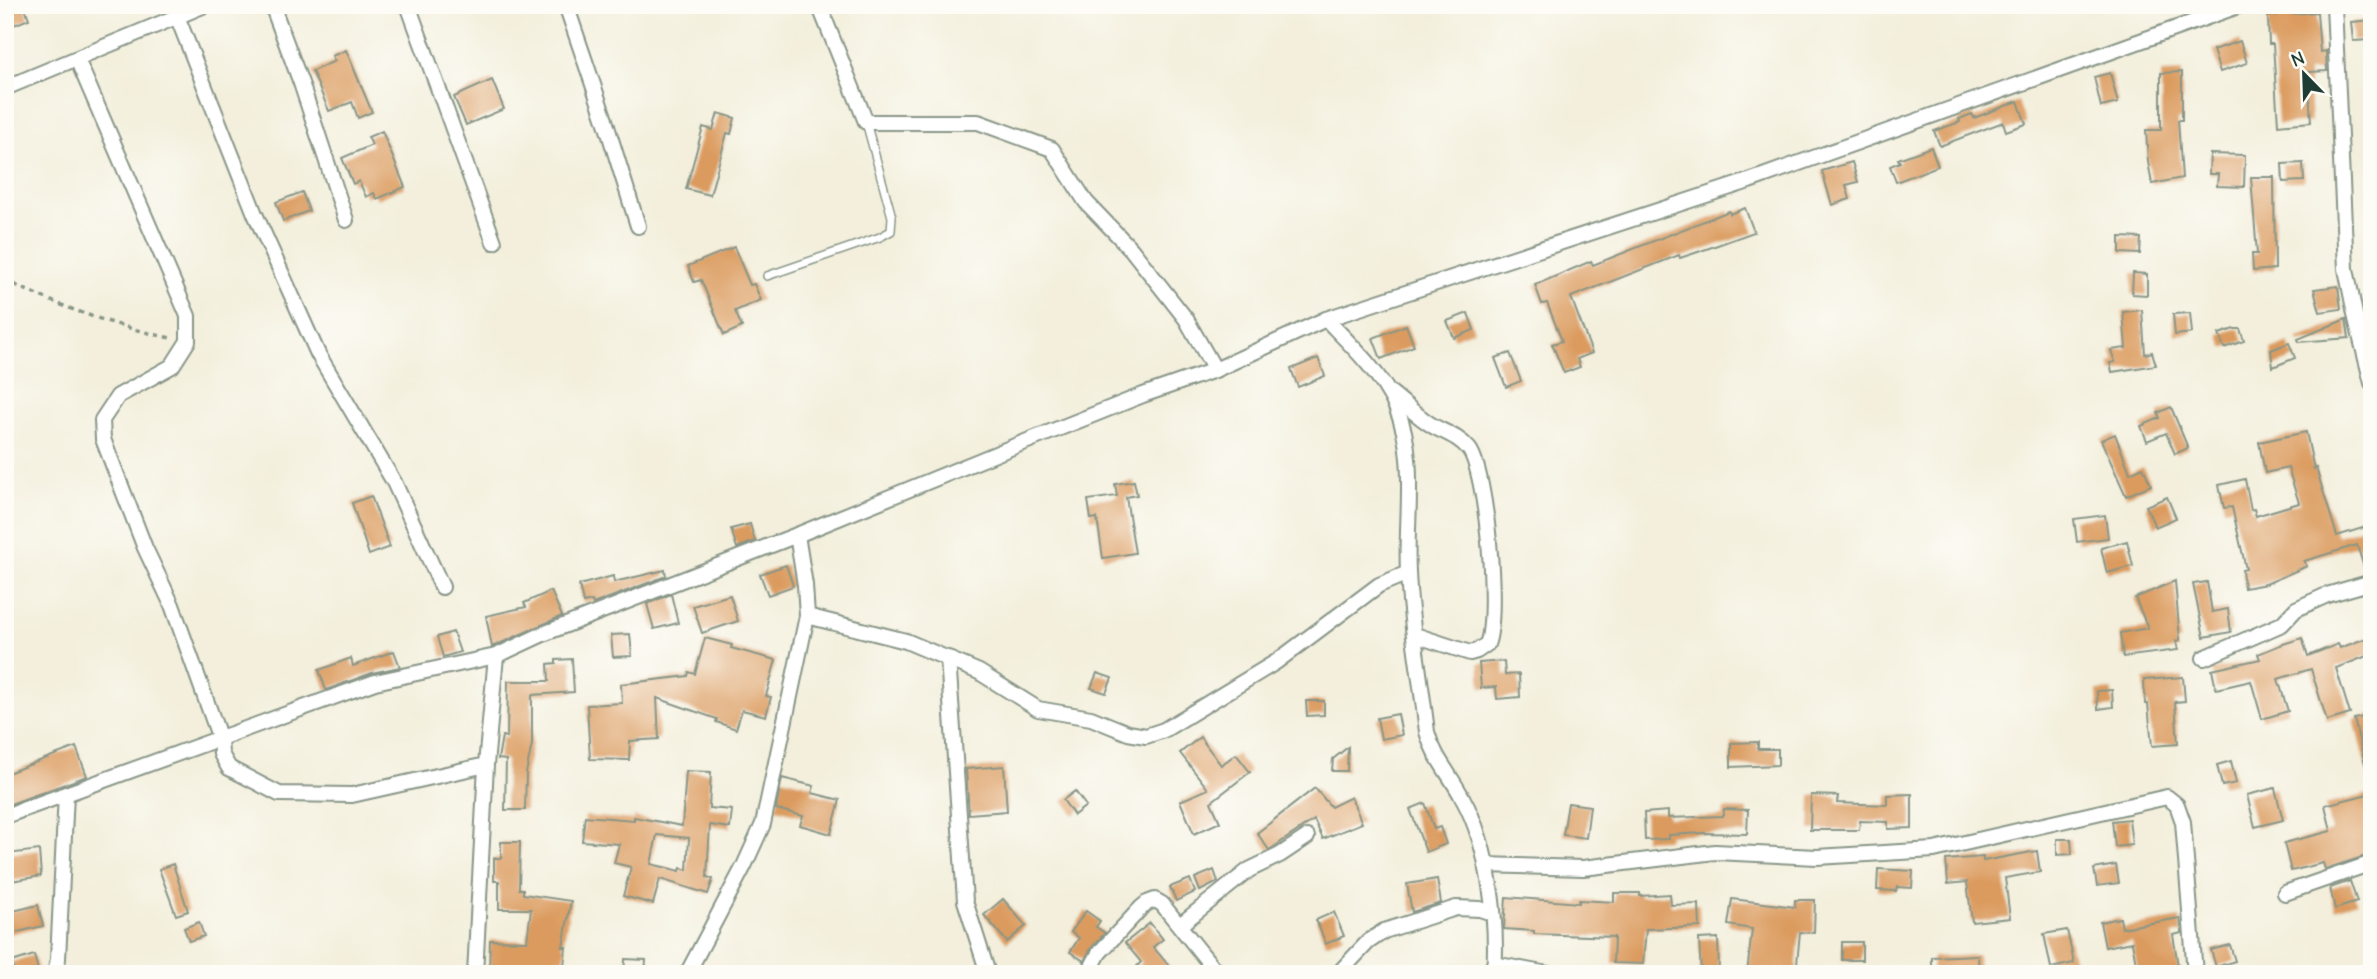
<svg xmlns="http://www.w3.org/2000/svg" width="2377" height="979" font-family="'Comic Neue',sans-serif">
	<style>
		.building { fill: #db9b5e; fill-rule: evenodd }
		.lines { fill: none; stroke-linecap: round; stroke-linejoin: round }
		.service-casing { stroke: #899688; stroke-width: 10 }
		.minor-casing { stroke: #899688; stroke-width: 18 }
		.path { stroke: #899688; stroke-width: 3.5; stroke-dasharray: 5 5; stroke-linecap: butt }
		.service { stroke: #fff; stroke-width: 7 }
		.minor { stroke: #fff; stroke-width: 14 }
	</style>
	<rect width="100%" height="100%" fill="#fdfcf7"/>
	<filter id="ink" filterUnits="userSpaceOnUse"><feTurbulence type="fractalNoise" baseFrequency=".0143" numOctaves="2"/><feDisplacementMap in="SourceGraphic" scale="14" xChannelSelector="R" yChannelSelector="G"/><feConvolveMatrix kernelMatrix="1 2 1 2 8 2 1 2 1" color-interpolation-filters="sRGB"/></filter>
	<filter id="wash" filterUnits="userSpaceOnUse"><feTurbulence type="fractalNoise" baseFrequency=".00686" numOctaves="4" result="noise"/><feDisplacementMap in="SourceGraphic" scale="28" xChannelSelector="R" yChannelSelector="G"/><feGaussianBlur stdDeviation="1.57" result="paint"/><feColorMatrix in="noise" values="0 0 0 0 0 0 0 0 0 0 0 0 0 0 0 0 0 1.4 0 .05"/><feComposite in="paint" operator="in"/></filter>
	<g filter="url(#wash)">
		<rect width="100%" height="100%" fill="#f3efdc"/>
		<g id="blocks">
			<!-- building -->
			<g class="building">
				<path d="M8,5H24L29,19L14,25Z"/>
				<path d="M2292,11V14L2317,12L2320,52L2326,51L2327,71L2308,72L2311,122L2278,125L2273,44H2269L2268,16H2276L2275,12Z"/>
				<path d="M2372,20V40L2353,41L2351,22Z"/>
				<path d="M2240,41L2247,63L2220,72L2213,50Z"/>
				<path d="M346,50L372,112L358,118L352,102L329,111L312,71L335,61L332,56Z"/>
				<path d="M2182,72V120H2178L2182,178L2152,184L2148,162L2146,130H2161V73Z"/>
				<path d="M2110,73L2118,103L2101,107L2094,77Z"/>
				<path d="M492,80L504,109L466,125L454,97Z"/>
				<path d="M2018,101L2026,124L2006,131L2003,122L1940,146L1934,131L1960,122L1959,119L1972,114L1974,118Z"/>
				<path d="M718,113L735,118L731,134L727,133L710,195L686,189L703,127L713,130Z"/>
				<path d="M382,131L405,187L377,199L374,193L366,197L359,181L353,184L342,158L372,145L368,137Z"/>
				<path d="M1931,147L1938,166L1896,182L1890,166L1900,162L1898,159Z"/>
				<path d="M2210,154L2245,155L2244,187L2217,186L2218,174H2209Z"/>
				<path d="M1852,162L1858,182L1846,185L1850,199L1832,205L1822,171Z"/>
				<path d="M2303,163L2304,181L2283,182L2282,164Z"/>
				<path d="M2251,177H2274L2275,269L2253,271L2252,254H2257Z"/>
				<path d="M302,192L309,211L283,221L276,202Z"/>
				<path d="M1745,208L1754,232L1698,252L1680,258L1679,255L1571,297L1592,353L1577,359L1580,367L1564,373L1552,344L1562,341L1547,303L1542,304L1535,285L1591,261L1593,265L1729,211L1730,214Z"/>
				<path d="M2120,237L2141,238L2140,254L2120,253Z"/>
				<path d="M734,247L750,285L754,284L761,300L735,311L742,327L724,335L701,280L694,282L688,266Z"/>
				<path d="M2133,273L2147,274V295L2132,294Z"/>
				<path d="M2338,286L2341,309L2320,312L2314,289Z"/>
				<path d="M2142,310L2145,354L2152,352L2156,365L2112,372L2110,363L2115,362L2111,350L2126,348L2123,312Z"/>
				<path d="M1468,313L1474,330L1454,338L1447,321Z"/>
				<path d="M2190,313L2192,333L2175,335L2173,314Z"/>
				<path d="M2346,319L2349,338L2299,342L2298,339Z"/>
				<path d="M1406,325L1414,346L1381,359L1373,338Z"/>
				<path d="M2234,329H2240L2244,341L2224,348L2219,334Z"/>
				<path d="M2289,343L2295,358L2273,367L2271,350Z"/>
				<path d="M1510,353L1521,381L1506,387L1495,358Z"/>
				<path d="M1318,358L1325,376L1298,387L1291,369Z"/>
				<path d="M2171,407L2188,448L2175,454L2166,433L2147,441L2141,426L2160,418L2158,413Z"/>
				<path d="M2306,432L2314,469L2316,468L2337,536L2372,525V573L2366,574L2357,545L2304,561L2307,566L2266,584L2244,588L2242,570L2246,569L2232,507L2224,508L2219,485L2245,479L2251,510L2254,509L2256,516L2299,503L2288,468L2265,473L2259,442Z"/>
				<path d="M2115,434L2130,473L2143,467L2151,485L2126,496L2101,440Z"/>
				<path d="M1134,481L1137,495L1126,497L1135,553L1103,558L1097,518L1091,519L1088,500L1117,496L1115,484Z"/>
				<path d="M371,496L390,547L369,555L352,503Z"/>
				<path d="M2167,497L2176,518L2155,527L2146,506Z"/>
				<path d="M2105,515L2108,538L2077,542L2074,519Z"/>
				<path d="M750,524L755,541L737,548L731,529Z"/>
				<path d="M2127,541L2133,566L2107,573L2101,548Z"/>
				<path d="M786,565L793,586L768,595L760,574Z"/>
				<path d="M665,570L666,576L593,604L592,601L583,603L579,585L613,576L614,582Z"/>
				<path d="M2175,581L2180,640L2176,641L2178,650L2123,657L2120,633L2148,628L2135,598Z"/>
				<path d="M2207,582L2212,612L2228,609L2231,632L2204,637L2193,584Z"/>
				<path d="M551,591L562,616L492,647L486,616L526,607L524,603Z"/>
				<path d="M671,594L678,623L654,629L647,604Z"/>
				<path d="M730,595L738,621L702,633L693,606Z"/>
				<path d="M453,632L460,652L443,657L437,637Z"/>
				<path d="M630,634L632,656L613,657L611,635Z"/>
				<path d="M2372,636V654L2336,668L2350,714L2327,721L2311,669L2278,679L2288,711L2262,719L2251,681L2216,689L2212,670L2260,659L2258,654L2280,645L2302,638L2308,656L2338,644L2340,648Z"/>
				<path d="M705,638L732,645L731,648L776,660L766,696L771,697L766,716L742,710L736,729L716,722L717,719L657,698L659,739L630,741L629,760L590,759L587,705L622,703L621,684L688,676L689,672L695,674Z"/>
				<path d="M394,651L400,667L372,673L326,690L319,670L351,658L353,666Z"/>
				<path d="M572,659L574,692L532,695V744L526,773L525,810H505L506,760L498,759L502,736L507,737L508,681H549L548,664L556,663V660Z"/>
				<path d="M1504,661L1505,675L1519,674L1520,697L1497,699L1496,687L1481,688L1479,663Z"/>
				<path d="M1097,673L1112,678L1106,693L1091,688Z"/>
				<path d="M2183,677L2185,701L2175,702L2178,744L2152,746L2148,704H2145L2144,680Z"/>
				<path d="M2112,690L2113,707L2098,709L2097,691Z"/>
				<path d="M1306,701H1324V715L1307,716Z"/>
				<path d="M1398,714L1402,735L1381,739L1377,718Z"/>
				<path d="M2372,715V767L2366,768L2354,719Z"/>
				<path d="M1200,737L1221,765L1236,754L1250,772L1211,802L1220,822L1194,834L1180,801L1208,789L1180,753Z"/>
				<path d="M1758,742V749H1778V765L1731,767V743Z"/>
				<path d="M76,747L87,776L5,806V774Z"/>
				<path d="M1348,747L1347,771H1332L1333,759Z"/>
				<path d="M2231,761L2236,783L2222,786L2217,765Z"/>
				<path d="M1004,766L1007,811L969,814L966,769Z"/>
				<path d="M686,771L711,772L709,808L732,810L730,828L710,825L707,877L713,879L708,894L660,879L653,904L623,896L631,867L614,863L619,844L582,841L585,816L634,820V817L682,826ZM657,835L689,838L687,870L681,868L680,871L651,864Z"/>
				<path d="M782,778L814,786L812,793L840,800L831,834L800,825L803,816L776,809Z"/>
				<path d="M1315,788L1331,807L1351,797L1362,823L1323,839L1314,820L1269,850L1257,833Z"/>
				<path d="M2275,788L2283,820L2255,827L2247,795Z"/>
				<path d="M1075,791L1086,806L1074,815L1063,800Z"/>
				<path d="M2372,793V854L2325,869L2323,863L2291,871L2284,843L2331,831L2325,805Z"/>
				<path d="M1912,794V828L1888,829V822L1860,821L1859,830H1810L1811,795L1838,796L1837,803L1887,805V795Z"/>
				<path d="M1425,803L1434,829L1440,827L1446,844L1426,852L1410,809Z"/>
				<path d="M1568,803L1590,806L1586,838L1563,835Z"/>
				<path d="M1724,809L1748,810L1747,834L1704,833L1669,835V839L1645,840L1644,813L1668,811V818L1723,816Z"/>
				<path d="M2129,819L2132,845L2115,847L2112,821Z"/>
				<path d="M2057,839H2071L2072,854L2057,855Z"/>
				<path d="M501,842H520L519,889H523V894L571,901L563,947H566L564,967L542,965L541,971L518,968V973H489L490,940L527,941L531,909H499V881H494V858H501Z"/>
				<path d="M39,850L41,876L11,881L7,854Z"/>
				<path d="M2037,851L2040,872L2005,878L2010,918L1972,922L1967,882L1948,884L1946,860L1983,857V861Z"/>
				<path d="M173,864L188,911L176,915L159,869Z"/>
				<path d="M2116,865L2119,883L2097,886L2094,869Z"/>
				<path d="M1878,869L1913,871L1912,888L1897,887L1896,891L1877,890Z"/>
				<path d="M1214,870L1218,882L1200,891L1195,878Z"/>
				<path d="M1190,879L1195,892L1176,901L1170,887Z"/>
				<path d="M1437,879L1441,903L1412,912L1407,884Z"/>
				<path d="M2350,881L2357,902L2335,909L2330,888Z"/>
				<path d="M1614,893H1640V896L1670,894L1671,905L1699,904L1700,927L1646,929L1643,964L1613,963L1614,937L1534,934V931L1504,929L1506,897L1579,903V900L1614,902Z"/>
				<path d="M1003,899L1026,926L1007,942L984,915Z"/>
				<path d="M1732,899L1795,907V900H1815L1814,933L1800,932L1796,974H1747L1752,929L1728,925Z"/>
				<path d="M38,905L43,926L5,935V913Z"/>
				<path d="M1086,911L1100,921L1096,927L1105,933L1092,947L1084,961L1070,952L1079,938L1071,932Z"/>
				<path d="M1334,912L1344,936L1326,944L1316,920Z"/>
				<path d="M2120,918L2122,928L2180,918L2182,933L2173,935L2179,972L2138,974L2132,942L2105,947L2100,922Z"/>
				<path d="M199,922L204,936L189,941L184,928Z"/>
				<path d="M1150,923L1163,939L1153,947L1176,974H1130L1141,962L1125,943Z"/>
				<path d="M2067,930L2074,963L2051,968L2044,934Z"/>
				<path d="M1718,938L1719,974H1701L1699,939Z"/>
				<rect x="1842" y="942" width="20" height="18"/>
				<path d="M2230,945L2235,961L2216,967L2211,950Z"/>
				<path d="M34,955L39,974H15L12,962Z"/>
				<path d="M1978,955L1979,974H1932V957Z"/>
				<path d="M625,959L646,960L645,974H624Z"/>
			</g>
		</g>
	</g>
	<g filter="url(#ink)">
		<use href="#blocks" fill-opacity="0" stroke="#899688" stroke-width="2"/>
		<g class="lines">
			<!-- service casing -->
			<g class="service-casing">
				<path id="service" d="M767,276L880,237L891,231L892,217L866,122"/>
			</g>
			<!-- minor casing -->
			<g class="minor-casing">
				<g id="minor">
					<path d="M272,5L301,83L346,220"/>
					<path d="M408,5L494,242"/>
					<path d="M566,5L605,120L638,226"/>
					<path d="M819,5L866,122H978L1052,149L1086,202L1131,249L1186,319L1215,370"/>
					<path d="M2334,5L2346,269L2356,319L2372,383"/>
					<path d="M177,16L255,214L318,354L394,482L442,587"/>
					<path d="M77,59L188,316V341L172,366L118,396L102,420L103,439L145,548L172,605L220,739L221,754L229,768L279,794L352,795L486,765"/>
					<path d="M5,88L205,5"/>
					<path d="M1326,319C1351,345 1381,373 1396,407C1418,458 1405,518 1408,572C1410,625 1421,679 1427,732C1434,758 1451,775 1463,799C1489,846 1498,921 1494,974"/>
					<path d="M1391,393C1404,403 1418,417 1433,426C1446,433 1459,437 1469,449C1487,473 1499,616 1487,644L1477,651L1470,653L1415,635"/>
					<path d="M807,616L906,641L979,672L1038,709L1091,718L1128,733L1146,736L1164,730L1276,662L1379,585L1408,573"/>
					<path d="M948,658L965,901L986,967L985,974"/>
					<path d="M2204,658L2282,624L2296,609L2327,595L2372,582"/>
					<path d="M5,816L375,682L496,656L543,634L797,535L1015,446L1143,395L1215,370L1326,319L1749,181L2241,5"/>
					<path d="M1486,865L1583,868L1715,852L1817,857L1934,850L2167,797L2177,805L2183,822L2195,974"/>
					<path d="M2285,893L2372,863"/>
					<path d="M1180,925L1249,870L1280,855L1307,837"/>
					<path d="M1494,964L1548,974"/>
					<path d="M55,974L58,959L66,794"/>
					<path d="M475,974L486,765L496,656"/>
					<path d="M687,974L744,866L763,824L807,616L805,585L797,535"/>
					<path d="M1088,974L1099,953L1141,908L1147,903L1155,900L1162,904L1218,974"/>
					<path d="M1338,974L1368,942L1384,931L1456,908L1480,909L1492,913"/>
				</g>
			</g>
			<!-- path -->
			<path class="path" d="M5,280C58,306 113,326 171,338"/>
			<!-- service -->
			<use href="#service" class="service"/>
			<!-- minor -->
			<use href="#minor" class="minor"/>
		</g>
	</g>
	<!-- margin -->
	<rect width="2377" height="979" fill="none" stroke="#fdfcf7" stroke-width="28"/>
	<!-- north arrow -->
	<g transform="translate(2304 74) rotate(337)" stroke="#fdfcf7" stroke-width="5" paint-order="stroke">
	<path d="M0-5L12 26L0 18L-12 26Z" fill="#1f3d34"/>
	<text y="-10" font-size="19" font-weight="bold" text-anchor="middle" fill="#1f3d34">N</text>
	</g>
</svg>
